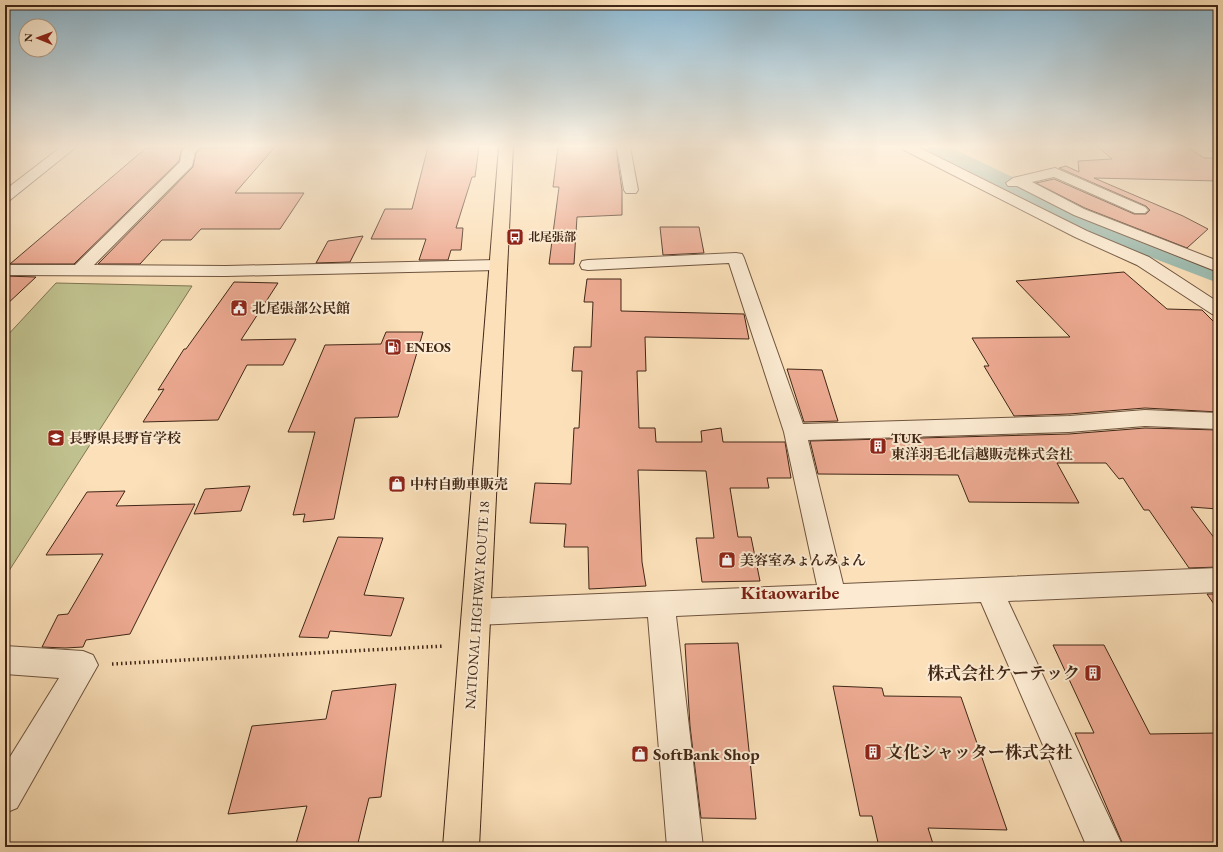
<svg xmlns="http://www.w3.org/2000/svg" width="1223" height="852" font-family="'EB Garamond','Noto Serif JP',serif">
	<style>
		.green { fill: #c0c28f; stroke: #807452 }
		.lines { fill: none; stroke-linecap: round; stroke-linejoin: round }
		.canal { fill: #9fbdb1; fill-rule: evenodd }
		.building { fill: #edaa92; stroke: #402616 }
		.minor-casing { stroke: #6f543f; stroke-width: 2 }
		.highway-casing { stroke: #402616; stroke-width: 2 }
		.path { stroke: #402616; stroke-width: 3.5; stroke-dasharray: 1.5 3; stroke-linecap: butt }
		.minor { fill: #fcebd2; fill-rule: evenodd }
		.highway { fill: #fbe0b9; fill-rule: evenodd }
		.labels { text-anchor: middle; stroke-width: 4; stroke-linejoin: round; paint-order: stroke }
		.far-poi-label { font-size: 12px; font-weight: bold; fill: #402616; stroke: #fcebd2; text-anchor: start }
		.poi-label { font-size: 14px; font-weight: bold; fill: #402616; stroke: #fcebd2; text-anchor: start }
		.street-label { font-size: 14px; fill: #402616; stroke: #fcebd2 }
		.near-poi-label { font-size: 17px; font-weight: bold; fill: #402616; stroke: #fcebd2; text-anchor: start }
		.near-quarter-label { font-size: 19px; font-weight: bold; fill: #7a1f14; stroke: #fcebd2 }
	</style>
	<rect width="100%" height="100%" fill="#fbe0b9"/>
	<filter id="stains"><feTurbulence type="fractalNoise" baseFrequency=".005" numOctaves="4"/><feColorMatrix values="0 0 0 0 .2 0 0 0 0 .09 0 0 0 0 .02 0 0 0 .5 -.17"/></filter>
	<radialGradient id="worn" r=".72"><stop offset=".6" stop-color="#630" stop-opacity="0"/><stop offset="1" stop-color="#630" stop-opacity=".3"/></radialGradient>
	<!-- green -->
	<path class="green" d="M56,283L192,286L5,577V338Z"/>
	<g class="lines">
		<!-- canal -->
		<path class="canal" d="M927,147H950L1127,232L1218,268V283L1111,242L929,151Z"/>
	</g>
	<!-- building -->
	<g class="building">
		<path d="M275,147L235,193H304L280,229H201L191,240H162L140,264H98L193,167L196,153L202,148Z"/>
		<path d="M428,147H479L475,177H472L456,228H463L461,250H451L448,260H419L426,239H371L385,209H412Z"/>
		<path d="M558,147L616,148L622,190V215L577,217L574,264H549L559,187H553Z"/>
		<path d="M1098,147H1187L1204,158H1218V181L1094,178L1183,216L1208,229L1187,248L1085,208L1036,183L1054,179L1134,214H1146L1150,210L1146,206L1059,168L1066,166L1079,172L1078,161L1112,159Z"/>
		<path d="M146,148H183L181,151L179,161L74,264H10Z"/>
		<path d="M660,227H699L704,253L663,255Z"/>
		<path d="M363,236L350,262L316,263L328,241Z"/>
		<path d="M1124,272L1167,309L1202,310L1218,326V412L1145,408L1069,414L1014,416L984,366H989L972,338L1070,337L1016,281Z"/>
		<path d="M5,276L36,277L5,306Z"/>
		<path d="M587,279H621V311L744,314L749,339L645,337L646,371H637L639,428H655L656,442H702L701,431L721,428L723,442H785L791,478H767L769,488H730L738,537H751L760,581L702,582L696,538H714L706,471L638,470L642,562L646,586L589,589L588,547H564L566,524L530,523L535,483L571,484L574,428H579L582,371H572L574,347H591L593,302H584Z"/>
		<path d="M234,282L278,283L241,340L296,339L283,365H247L218,420L143,422L164,389L158,390L184,349H186Z"/>
		<path d="M386,332H423L398,417L355,418L334,519L303,522L305,514L293,515L315,432H288L325,345L381,344Z"/>
		<path d="M787,369L822,370L838,421L804,422Z"/>
		<path d="M1145,428L1218,430V509L1191,507L1218,543V567L1189,568L1149,510H1144L1123,478L1119,479L1106,463H1057L1079,503L969,502L958,475L818,474L810,441L1069,434Z"/>
		<path d="M250,486L241,511L194,514L205,489Z"/>
		<path d="M125,491L116,506L195,504L130,634L86,640L83,647L65,648L42,647L58,615L68,614L103,554L46,555L87,492Z"/>
		<path d="M338,537L383,538L364,595L404,598L391,636L330,631L328,638L299,637Z"/>
		<path d="M1207,594H1218V610Z"/>
		<path d="M738,643L756,819L701,818L690,726L685,644Z"/>
		<path d="M1053,645H1104L1150,734L1218,733V847H1124L1075,733H1094Z"/>
		<path d="M396,684L381,797L369,798L357,847H295L307,806L228,814L252,726L326,719L332,691Z"/>
		<path d="M833,686L882,688L884,696L961,697L1007,830L928,828L934,847H879L872,816H860Z"/>
	</g>
	<g class="lines">
		<!-- minor casing -->
		<g class="minor-casing">
			<g id="minor">
				<path d="M61,147H76L10,200L5,201V190Z"/>
				<path d="M186,147H201L195,152L192,166L94,265L226,266L497,260L503,261L505,265L503,269L497,270L226,276L5,275V265H75L180,162L182,151Z"/>
				<path d="M617,147H630L638,190L636,193H626L624,190Z"/>
				<path d="M902,147H918L1087,231L1149,257L1218,302V315L1212,314L1137,265L1075,237L904,150Z"/>
				<path d="M1209,147H1218V153L1210,150Z"/>
				<path d="M1055,168L1145,207L1148,210L1145,213H1135L1054,177L1032,182L1084,209L1218,261V272L1074,215L1017,186H1008L1006,183L1013,178Z"/>
				<path d="M736,253L742,254L744,258L803,424L1069,416L1145,410L1218,413V429L1145,426L1069,432L808,440L843,584L1218,568V592L1008,601L1123,847H1087L981,602L676,616L703,847H667L648,617L476,625L466,621L462,612L466,603L476,599L817,585L784,432L729,263L588,270L582,269L580,265L582,261L588,260Z"/>
				<path d="M5,646L83,651L93,655L98,665L17,808L5,813V765L59,678L5,674Z"/>
			</g>
		</g>
		<!-- highway casing -->
		<g class="highway-casing">
			<path id="highway" d="M499,147H513L479,847H443Z"/>
		</g>
		<!-- path -->
		<path class="path" d="M112,664L444,646"/>
		<!-- minor -->
		<use href="#minor" class="minor"/>
		<!-- highway -->
		<use href="#highway" class="highway"/>
	</g>
	<!-- sky -->
	<linearGradient id="sky" x2="0" y2="1"><stop stop-color="#8bb8d2"/><stop offset="0.55" stop-color="#fdf1e0"/><stop offset="1" stop-color="#fdf1e0" stop-opacity="0"/></linearGradient>
	<rect width="1223" height="266" fill="url(#sky)"/>
	<!-- icons -->
	<defs>
		<g id="bus-square" transform="scale(0.9)"><rect x="-9" y="-9" width="18" height="18" rx="4" fill="#8f2418" stroke="#fcebd2"/><path d="M-5-6H5V4H4V6H2V4H-2V6H-4V4H-5ZM-3.5-4V0h7V-4ZM-3.5 1.2v1.5H-2V1.2ZM2 1.2v1.5H3.5V1.2Z" fill="#fff"/></g>
		<g id="civic-square" transform="scale(0.9)"><rect x="-9" y="-9" width="18" height="18" rx="4" fill="#8f2418" stroke="#fcebd2"/><path d="M-.6-6.5H3V-4.5H.6V-3L4-1V1h2V6H-6V1h2V-1L-.6-3ZM-1.2 2.5V6h2.4V2.5Z" fill="#fff"/></g>
		<g id="fuel-square" transform="scale(0.9)"><rect x="-9" y="-9" width="18" height="18" rx="4" fill="#8f2418" stroke="#fcebd2"/><path d="M-5.5-6h7V0h2V4h1.3V-2.5L3-4.5l.8-.8L6-3V5H2.5V1h-1V6h-7ZM-4.2-4.7v3.2H.2V-4.7Z" fill="#fff"/></g>
		<g id="school-square" transform="scale(0.9)"><rect x="-9" y="-9" width="18" height="18" rx="4" fill="#8f2418" stroke="#fcebd2"/><path d="M0-5L7-2L0 1L-7-2ZM-4 1L0 2.5L4 1V4Q0 6-4 4Z" fill="#fff"/></g>
		<g id="building-square" transform="scale(0.9)"><rect x="-9" y="-9" width="18" height="18" rx="4" fill="#8f2418" stroke="#fcebd2"/><path d="M-4-6H4V6H1V3H-1V6H-4ZM-2.5-4.3h1.7v1.8h-1.7ZM.8-4.3h1.7v1.8H.8ZM-2.5-1h1.7V.8h-1.7ZM.8-1h1.7V.8H.8Z" fill="#fff"/></g>
		<g id="shop-square" transform="scale(0.9)"><rect x="-9" y="-9" width="18" height="18" rx="4" fill="#8f2418" stroke="#fcebd2"/><path d="M-5-2.5h2.3a2.7 3.5 0 0 1 5.4 0H5L5.5 6h-11ZM-1.5-2.5h3a1.5 2.3 0 0 0-3 0Z" fill="#fff"/></g>
	</defs>
	<g fill-rule="evenodd">
		<use href="#bus-square" x="515" y="237"/>
		<use href="#civic-square" x="239" y="308"/>
		<use href="#fuel-square" x="393" y="347"/>
		<use href="#school-square" x="56" y="438"/>
		<use href="#building-square" x="878" y="446"/>
		<use href="#shop-square" x="397" y="484"/>
		<use href="#shop-square" x="727" y="560"/>
		<use href="#building-square" x="1093" y="673"/>
		<use href="#building-square" x="873" y="752"/>
		<use href="#shop-square" x="640" y="754"/>
	</g>
	<g class="labels">
		<!-- far-poi labels -->
		<g class="far-poi-label">
			<text x="528" y="241">北尾張部</text>
		</g>
		<!-- poi labels -->
		<g class="poi-label">
			<text x="252" y="313">北尾張部公民館</text>
			<text x="406" y="352">ENEOS</text>
			<text x="69" y="443">長野県長野盲学校</text>
			<text x="891" y="443">TUK<tspan x="891" dy="16">東洋羽毛北信越販売株式会社</tspan></text>
			<text x="410" y="489">中村自動車販売</text>
			<text x="740" y="565">美容室みょんみょん</text>
		</g>
		<!-- street labels -->
		<g class="street-label">
			<text transform="translate(477 605) rotate(-86)" y="5">NATIONAL HIGHWAY ROUTE 18</text>
		</g>
		<!-- near-poi labels -->
		<g class="near-poi-label">
			<text x="1080" y="679" text-anchor="end">株式会社ケーテック</text>
			<text x="886" y="758">文化シャッター株式会社</text>
			<text x="653" y="760">SoftBank Shop</text>
		</g>
		<!-- near-quarter labels -->
		<g class="near-quarter-label">
			<text x="790" y="599">Kitaowaribe</text>
		</g>
	</g>
	<!-- margin -->
	<rect width="1223" height="852" fill="none" stroke="#fbe0b9" stroke-width="20"/>
	<rect x="6" y="6" width="1211" height="840" fill="none" stroke="#402616" stroke-width="2"/>
	<rect x="10" y="10" width="1203" height="832" fill="none" stroke="#402616"/>
	<!-- north arrow -->
	<g transform="translate(38 38) rotate(271)"><circle r="19" fill="#fcebd2" stroke="#b19c87"/>
	<path d="M0-3L7 15L0 10L-7 15Z" fill="#8f2418"/>
	<text y="-6" font-size="11" font-weight="bold" text-anchor="middle" fill="#402616">N</text>
	</g>
	<rect width="100%" height="100%" filter="url(#stains)"/>
	<rect width="100%" height="100%" fill="url(#worn)"/>
</svg>
